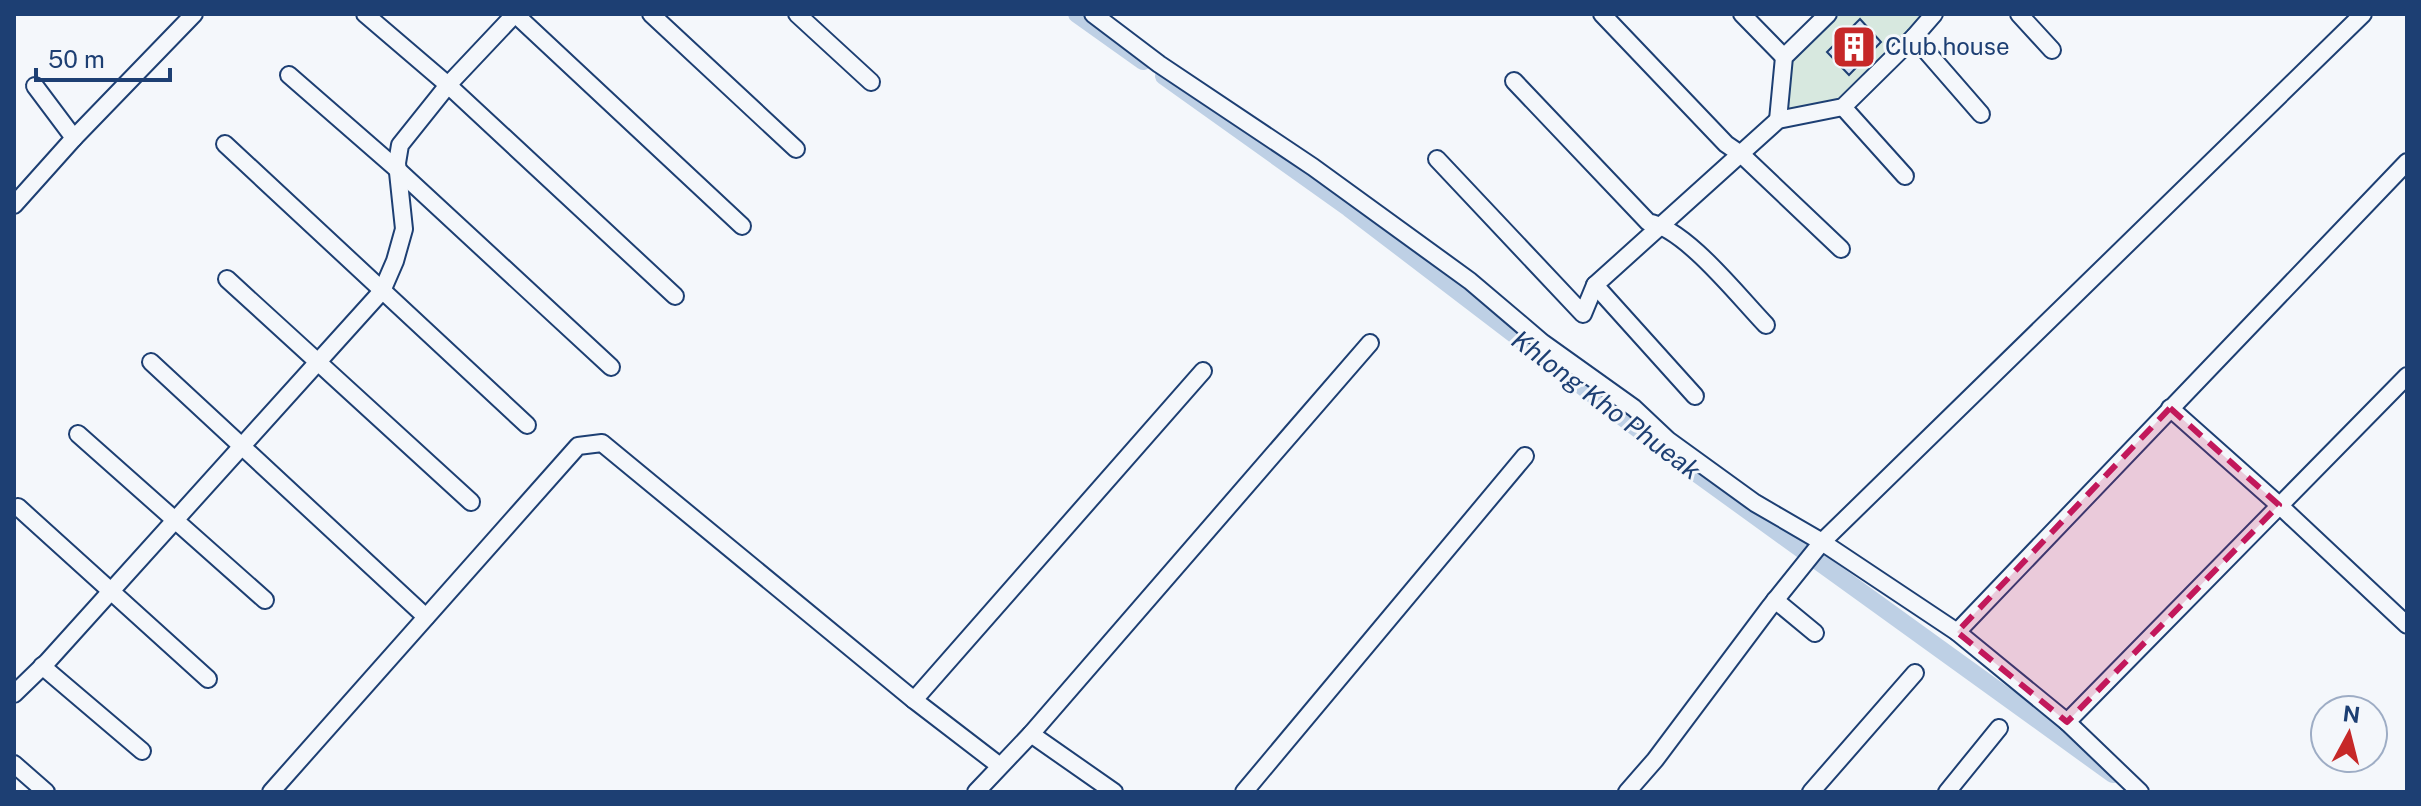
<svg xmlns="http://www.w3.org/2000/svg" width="2421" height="806" font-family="'Public Sans',sans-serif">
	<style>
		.green { fill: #d7e8df; stroke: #687fa3; stroke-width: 2 }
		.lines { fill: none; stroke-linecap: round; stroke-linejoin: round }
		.canal { stroke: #bed0e5; stroke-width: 18 }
		.building { fill: #d5e0f0; stroke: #1d3f73; stroke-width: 2 }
		.street-casing { stroke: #1d3f73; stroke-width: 20 }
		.street { stroke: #f4f7fb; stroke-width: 16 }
		.marked { fill: #c2185b; fill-opacity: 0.2; stroke: #c2185b; stroke-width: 6; stroke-dasharray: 16 10; stroke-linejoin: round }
		.labels { text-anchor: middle; stroke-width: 6; stroke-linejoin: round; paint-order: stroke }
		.poi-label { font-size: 24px; fill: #1d3f73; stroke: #f4f7fb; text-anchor: start }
		.water-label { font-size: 26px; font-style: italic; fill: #1d3f73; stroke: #f4f7fb }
	</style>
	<rect width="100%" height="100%" fill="#f4f7fb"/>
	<!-- green -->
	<path class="green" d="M1828,14H1934L1843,107L1778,120L1784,57Z"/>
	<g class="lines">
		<!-- canal -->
		<g class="canal">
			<path d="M1077,14L1143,61"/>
			<path d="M1164,76L1349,208L1692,470L2113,774"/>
		</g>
	</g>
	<!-- building -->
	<path class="building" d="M1860,19L1881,42L1849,75L1827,52Z"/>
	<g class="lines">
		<!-- street casing -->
		<g class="street-casing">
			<g id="street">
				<path d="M365,14L448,85L675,296"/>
				<path d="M515,14L742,226"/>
				<path d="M651,14L796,149"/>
				<path d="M797,14L871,82"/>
				<path d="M1093,14L1159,64L1313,167L1470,281L1543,343L1634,408L1668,440L1755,503L1822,542L1957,632L2067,722L2140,792"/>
				<path d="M1602,14L1726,144L1742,155L1841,249"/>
				<path d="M1742,14L1784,57"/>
				<path d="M2019,14L2052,50"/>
				<path d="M1914,37L1981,114"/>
				<path d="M289,75L398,170L611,367"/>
				<path d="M1514,81L1648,222C1686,229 1738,296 1766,325"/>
				<path d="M35,86L74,138"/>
				<path d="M1843,107L1905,176"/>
				<path d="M1778,120L1784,57L1828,14"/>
				<path d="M225,144L527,425"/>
				<path d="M1437,159L1583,314L1595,285L1778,120L1843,107L1914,37L1934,14"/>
				<path d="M14,205L74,138L194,14"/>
				<path d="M227,279L471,502"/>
				<path d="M1595,285L1695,396"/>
				<path d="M151,362L426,617"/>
				<path d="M2170,408L2279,505L2407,625"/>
				<path d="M78,434L265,600"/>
				<path d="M18,507L208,679"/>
				<path d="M1775,600L1815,633"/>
				<path d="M1957,632L2407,162"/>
				<path d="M42,666L142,751"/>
				<path d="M14,694L47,662L382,291L395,261L404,229L397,163L400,145L448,85L515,14"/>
				<path d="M914,700L1203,371"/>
				<path d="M2067,722L2407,376"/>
				<path d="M1031,734L1114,792"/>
				<path d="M14,764L46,792"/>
				<path d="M271,792L578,446L602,443L914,700L1000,766"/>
				<path d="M976,792L1031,734L1370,343"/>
				<path d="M1244,792L1525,456"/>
				<path d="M1627,792L1655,760L1769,608L1822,542L2363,14"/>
				<path d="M1811,792L1915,673"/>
				<path d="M1947,792L1999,728"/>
			</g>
		</g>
		<!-- street -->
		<use href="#street" class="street"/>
	</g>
	<!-- marked area -->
	<path class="marked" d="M2170,408L2279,505L2067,722L1957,632Z"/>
	<!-- icons -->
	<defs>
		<g id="building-square" transform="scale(2.3)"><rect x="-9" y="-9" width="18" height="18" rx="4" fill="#c62828" stroke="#f4f7fb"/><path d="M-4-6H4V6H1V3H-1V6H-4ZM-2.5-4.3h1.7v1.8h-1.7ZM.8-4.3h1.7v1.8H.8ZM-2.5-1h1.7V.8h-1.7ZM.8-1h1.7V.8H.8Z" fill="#fff"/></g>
	</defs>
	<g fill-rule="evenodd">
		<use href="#building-square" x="1854" y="47"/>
	</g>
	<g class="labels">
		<!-- poi labels -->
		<g class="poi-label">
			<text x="1885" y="55">Club house</text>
		</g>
		<!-- water labels -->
		<g class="water-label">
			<text transform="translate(1606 405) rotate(37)" y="9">Khlong Kho Phueak</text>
		</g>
	</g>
	<!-- border -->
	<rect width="2421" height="806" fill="none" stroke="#1d3f73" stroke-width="32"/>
	<!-- north arrow -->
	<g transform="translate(2349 734) rotate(7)"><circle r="38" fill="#f4f7fb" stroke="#9eadc5" stroke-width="2"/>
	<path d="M0-6L14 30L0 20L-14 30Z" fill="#c62828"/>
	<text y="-12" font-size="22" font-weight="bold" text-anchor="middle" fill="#1d3f73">N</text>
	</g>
	<!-- scale -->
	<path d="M36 68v12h134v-12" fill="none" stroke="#1d3f73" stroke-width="4"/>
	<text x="48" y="68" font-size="24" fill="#1d3f73" stroke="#f4f7fb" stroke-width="6" paint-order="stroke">50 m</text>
</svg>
